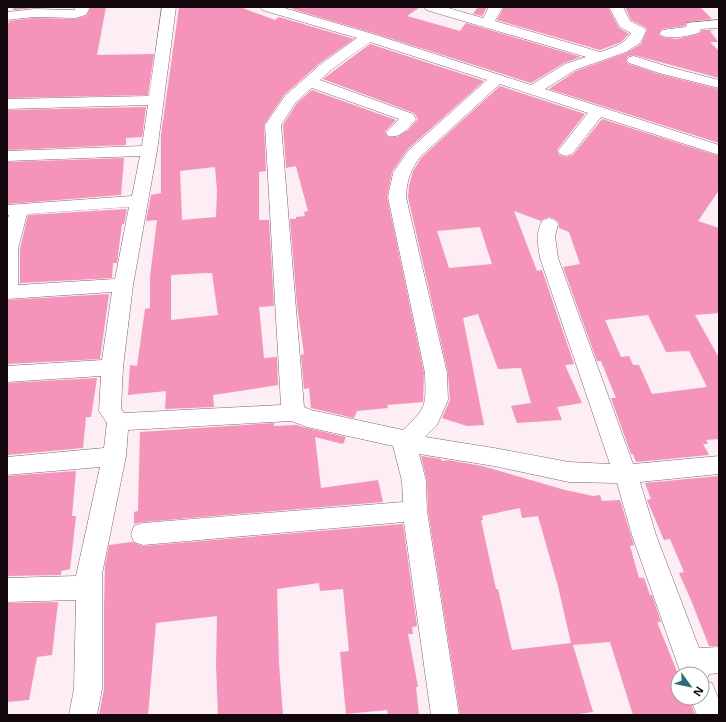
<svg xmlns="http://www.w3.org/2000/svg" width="726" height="722" font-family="'Open Sans',sans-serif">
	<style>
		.building { fill: #f593ba; fill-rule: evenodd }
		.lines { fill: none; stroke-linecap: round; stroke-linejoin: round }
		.street-casing { stroke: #82646f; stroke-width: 1 }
		.street { fill: #fff; fill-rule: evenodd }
	</style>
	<rect width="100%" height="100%" fill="#fceef2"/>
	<!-- building -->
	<g class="building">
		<path d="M14,7H74L73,8H34L13,10Z"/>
		<path d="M91,7H106L97,55L154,54L148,95L7,98V27L9,21L34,18L75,19L86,16Z"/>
		<path d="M179,7H240L275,20L279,17L354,39L320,63L284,95L264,125L266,171L259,172V220H269L274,306L259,307L264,358L277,357L278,385L213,395L214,407L165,409L166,391L128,395L130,365L137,366L145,309L150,308V277L157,220L146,221L151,195L161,193V135ZM215,167L217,191L216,217L182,220L180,171ZM206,273H212L218,315L171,320V275Z"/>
		<path d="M294,7H420L407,16L460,31L466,23L581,57L564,63L531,83L373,33L292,9Z"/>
		<path d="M478,7H487L482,16L473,14Z"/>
		<path d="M504,7H608L619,28L629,34L621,42L600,50L497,20Z"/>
		<path d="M625,7H700L712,19L687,22L685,26L662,29L659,34L662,37L676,39L699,34L702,30H715L710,31L718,42H710L719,51V78L634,55L628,56L626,61L629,64L659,74L719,89V143L549,89L576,71L626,53L641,44L647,30L645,27L631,20Z"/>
		<path d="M370,44L484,81L408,149L392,172L387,197L424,373L423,402L387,405L388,408L357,411L354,418L311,408L309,388L304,389L301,355L304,354L297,305L290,219H296V217L305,216L304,212L308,211L296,166L286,168L283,125L297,103L312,90L396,120L385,132L388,137H397L408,130L418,119L414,113L323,79Z"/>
		<path d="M500,86L585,114L557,150L559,155L566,157L573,155L602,119L719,156V190L698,221L719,228V313L695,315L719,358V439L706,440L708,444H703L709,455L636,462L633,454H631L611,398H616L601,361H597L563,267L580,264L569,232L559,228V223L555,219L549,217L543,219L541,221L514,211L537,271L542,270L574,364L565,365L582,403L557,407L562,420L517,423L511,406L531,403L521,368L498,369L478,314L463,318L484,425L467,426L442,418L450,400L448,373L408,197L409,186L413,171L422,157ZM480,227L492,264L449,268L437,231ZM648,315L666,352L689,351L707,387L652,394L639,365H633L629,356L621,357L605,320Z"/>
		<path d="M146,107L142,137L126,138V145L7,150V110Z"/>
		<path d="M124,158L121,195L7,204V162Z"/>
		<path d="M127,209L124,224H122L117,263H113L112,278L20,283V249L28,215Z"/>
		<path d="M109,294L100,359L7,364V300Z"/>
		<path d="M97,378L91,417H86L83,448L7,455V383Z"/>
		<path d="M274,423V426L296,425L307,428L346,437L343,444L315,437L321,488L378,480L383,502L143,522L134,524V512L138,511L140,432Z"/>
		<path d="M421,456L441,459L442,461L448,460L482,466L565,490L593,496L600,495L602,501L620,500L634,545L630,546L639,578H644L650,595H652L661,622H657L678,674V698H689L695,715H633L610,642L573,645L593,712L571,715H460L428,511L427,481ZM520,508L522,518L538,516L558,586L571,643L512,650L498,589H496L481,520H483L482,516Z"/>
		<path d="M76,471L72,516H76L70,569L61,571V575L7,576V476Z"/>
		<path d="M719,476V646H709L691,600L679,573L684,572L670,539L664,540L647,500L651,499L645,483Z"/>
		<path d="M403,524L417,626L412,627L413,634H408L418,687H416L419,715H388L387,710L346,714L340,652L349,651L343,589L320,591L319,583L277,589L279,664L283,715H218L216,665L217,616L156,623L148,715H99L104,689V607L105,565L109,545L132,542L143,546Z"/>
		<path d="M58,602L52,655L37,657L29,700L7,702V603Z"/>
	</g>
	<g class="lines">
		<!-- street casing -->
		<g class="street-casing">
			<g id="street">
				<path d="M76,7H90L86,15L75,18L34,17L7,20V12L34,9L74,10Z"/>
				<path d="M162,7H176L157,151L133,285L123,367L121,409L124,413L281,405L265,125L285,96L321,64L357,38L262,10L260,7H281L373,34L531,85L565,64L586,57L426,10L424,7H445L483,18L489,7H503L495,21L600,52C611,48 626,44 631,33L620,27L609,7H623L630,21L644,28L646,31L640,43L626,52L575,70L545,89L719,145V155L601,117L572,154L566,156L560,154L558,151L588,113L500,84L421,156C410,170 407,180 406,197L447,373L448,400L437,425L425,437L494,448L569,462L610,464L540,258C538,245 535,232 543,220L549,218L555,220L558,224L555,236L558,258L633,464L719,456V474L640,482L656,535L699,648L719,647V673L709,674L706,681L712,683L719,700V715H697L690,698H702V674H681L632,535L617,483L569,482L494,466L419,454L426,481L427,511L459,715H431L404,522L143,545L134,542L131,534L134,526L143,523L403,502L402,481L393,446L307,427L291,421L128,430L126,456L102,574V689L97,715H69L74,689L76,600L7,602V578L76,576L100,467L7,475V457L104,448L107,423L99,411L101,376L7,382V366L102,360L112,292L7,299V221L9,215H7V205L132,196L140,156L7,161V151L142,146L148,105L7,109V99L149,96ZM370,42L487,80L409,150L393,173L388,197L425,373C426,406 427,407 403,430L311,410L304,407L281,125L296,102L312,88L399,119L386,133L388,136C400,139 409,128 416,119L413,114L320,80L331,70ZM129,207L115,279L18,285V249L27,214Z"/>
				<path d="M719,20V28L701,29L699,33C688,36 673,39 662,36L660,33L662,30L686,27L687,23Z"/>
				<path d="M634,56L669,67L719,80V88L659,73L629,63L627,60L629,57Z"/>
			</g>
		</g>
		<!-- street -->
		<use href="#street" class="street"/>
	</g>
	<!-- border -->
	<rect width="726" height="722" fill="none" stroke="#12080c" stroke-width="16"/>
	<!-- north arrow -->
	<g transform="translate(690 686) rotate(123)"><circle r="19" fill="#ffffff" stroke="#a09c9e"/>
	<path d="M0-3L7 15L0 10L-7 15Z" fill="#286d7d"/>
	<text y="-6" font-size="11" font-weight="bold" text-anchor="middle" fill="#12080c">N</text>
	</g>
</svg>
